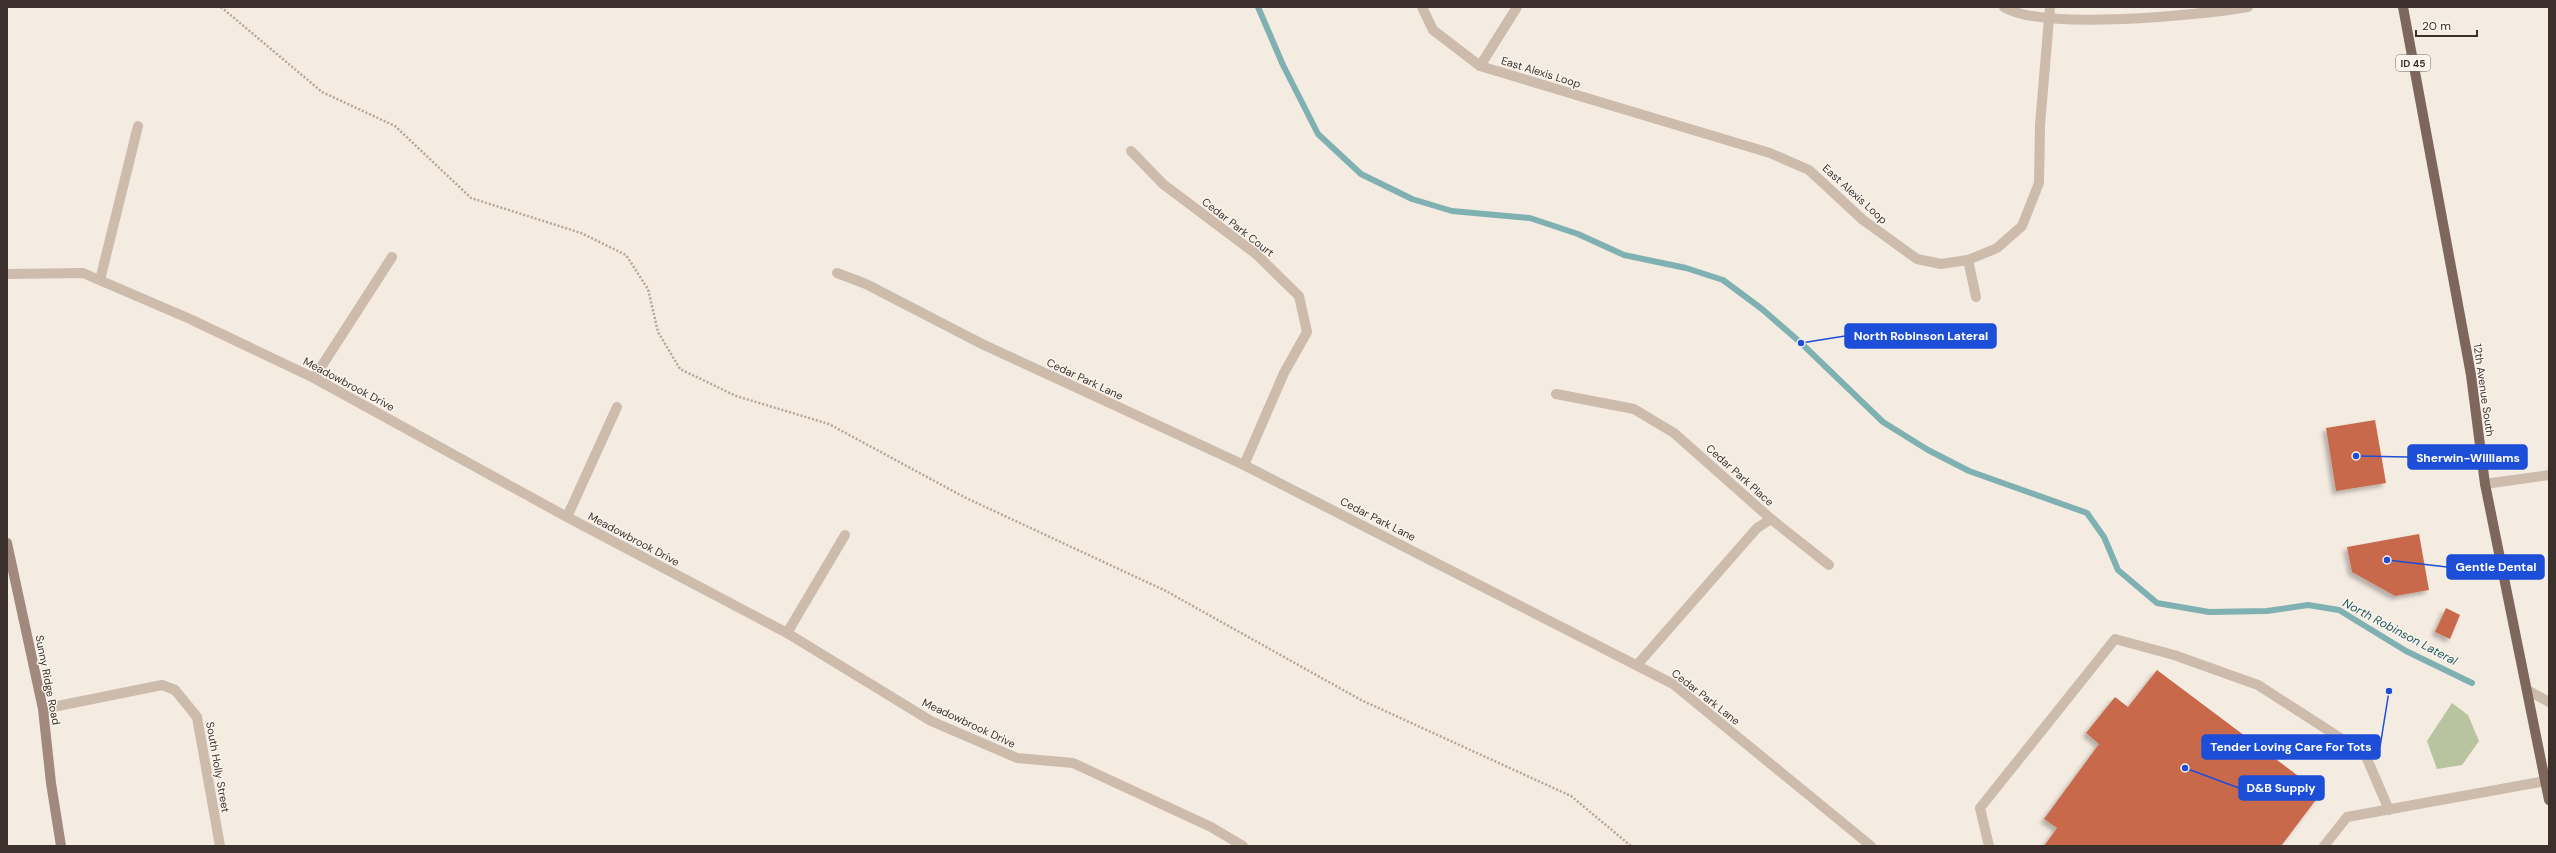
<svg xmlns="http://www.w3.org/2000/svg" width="2556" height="853" font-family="'DM Sans',sans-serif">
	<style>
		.green { fill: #b8c4a0 }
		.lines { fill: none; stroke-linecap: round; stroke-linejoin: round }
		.stream { stroke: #7fb0b2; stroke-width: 6 }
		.building { fill: #c8694b; filter: url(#shadow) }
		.path { stroke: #b9a596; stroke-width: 2.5; stroke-dasharray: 2 2; stroke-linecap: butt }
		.lane { stroke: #cdbbac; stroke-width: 10 }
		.street { stroke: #cdbbac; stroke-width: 10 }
		.secondary { stroke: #a18a7d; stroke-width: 10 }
		.primary { stroke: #7d675c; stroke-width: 10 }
		.labels { text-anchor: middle; stroke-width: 3; stroke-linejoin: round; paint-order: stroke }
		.shield { fill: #fbf5ee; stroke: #756b66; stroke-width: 1 }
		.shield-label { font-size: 10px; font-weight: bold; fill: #3b302b }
		.street-label { font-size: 11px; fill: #3b302b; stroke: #fbf5ee }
		.water-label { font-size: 12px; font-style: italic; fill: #1f5a5e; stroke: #fbf5ee }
		.leader { fill: none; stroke: #1d4ed8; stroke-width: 1.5 }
		.callout-dot { fill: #1d4ed8; stroke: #fbf5ee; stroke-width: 1.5 }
		.callout { fill: #1d4ed8; stroke: #1d4ed8; stroke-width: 1.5 }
		.callout-label { font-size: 12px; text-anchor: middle; font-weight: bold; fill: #fff }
	</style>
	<defs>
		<filter id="shadow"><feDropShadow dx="-3.5" dy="3.5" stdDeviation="2" flood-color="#0004"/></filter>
	</defs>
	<rect width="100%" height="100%" fill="#f4ebe1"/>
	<!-- green -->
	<path class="green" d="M2452,703L2468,715L2479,741L2462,765L2437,769L2427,741Z"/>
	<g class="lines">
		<!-- stream -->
		<path class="stream" d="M1258,7L1283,65L1318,134L1361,174L1412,199L1452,211L1530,218L1578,234L1624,255L1686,268L1723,280L1762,309L1801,343L1883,422L1928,450L1969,471L2087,513L2104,537L2118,570L2157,603L2209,612L2267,611L2308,605L2339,610L2406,651L2472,683"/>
	</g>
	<!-- building -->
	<g class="building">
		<path d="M2375,420L2386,483L2336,491L2326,428Z"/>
		<path d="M2419,534L2429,590L2395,596L2352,572L2347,547Z"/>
		<path d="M2446,608L2460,615L2450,639L2435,632Z"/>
		<path d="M2157,670L2321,793L2281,846H2044L2057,828L2044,819L2099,744L2086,733L2115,697L2128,707Z"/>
	</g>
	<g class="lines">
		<!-- path -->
		<path class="path" d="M221,7L322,92L395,126L471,198L581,233L626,255L648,289L658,332L680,369L736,396L829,424L964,497L1166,591L1361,700L1571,796L1631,846"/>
		<!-- lane -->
		<g class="lane">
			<path d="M1989,846L1980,808L2115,639L2174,655L2258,685L2365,754L2389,810"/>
			<path d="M2324,846L2347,817L2545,781"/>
		</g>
		<!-- street -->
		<g class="street">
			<path d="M1422,7L1433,30L1480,66"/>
			<path d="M1517,7L1480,66L1770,153L1809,170L1863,220L1917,259L1941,264L1968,260L1997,248L2022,226L2039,183L2040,125L2050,7"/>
			<path d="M2004,7C2041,31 2201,15 2248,7"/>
			<path d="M1131,151L1163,184L1256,254L1299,296L1307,332L1284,373L1244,465"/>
			<path d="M1968,260L1976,297"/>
			<path d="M837,273L866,284L982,344L1244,465L1673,684L1871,846"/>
			<path d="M7,274L83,273L190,319L314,378L567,517L787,633L931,721L1017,758L1073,763L1211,827L1243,846"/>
			<path d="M100,280L138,126"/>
			<path d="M314,378L392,257"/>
			<path d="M1556,394L1634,409L1674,433L1771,519L1757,528L1637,665"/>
			<path d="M2485,484L2549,475"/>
			<path d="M567,517L617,407"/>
			<path d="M1771,519L1829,565"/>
			<path d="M787,633L845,535"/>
			<path d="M2527,690L2549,702"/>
			<path d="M43,709L162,685L175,690L197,717L220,846"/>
		</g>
		<!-- secondary -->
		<path class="secondary" d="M7,543L43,709L51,783L61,846"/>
		<!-- primary -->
		<path class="primary" d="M2403,7L2471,375L2485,484L2549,800"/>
	</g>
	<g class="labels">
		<!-- shield labels -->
		<rect class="shield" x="2396" y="55" width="34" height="16" rx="3"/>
		<g class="shield-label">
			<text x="2413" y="67">ID 45</text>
		</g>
		<!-- street labels -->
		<g class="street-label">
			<text transform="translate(1541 72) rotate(17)" y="4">East Alexis Loop</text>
			<text transform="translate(1855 194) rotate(42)" y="4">East Alexis Loop</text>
			<text transform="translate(1238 227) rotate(38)" y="4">Cedar Park Court</text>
			<text transform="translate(1085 379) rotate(25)" y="4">Cedar Park Lane</text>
			<text transform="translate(349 384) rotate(28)" y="4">Meadowbrook Drive</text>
			<text transform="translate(2484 390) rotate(82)" y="4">12th Avenue South</text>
			<text transform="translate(1740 475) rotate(42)" y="4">Cedar Park Place</text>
			<text transform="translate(1378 519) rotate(27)" y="4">Cedar Park Lane</text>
			<text transform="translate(634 539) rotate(28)" y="4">Meadowbrook Drive</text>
			<text transform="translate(48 680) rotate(79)" y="4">Sunny Ridge Road</text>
			<text transform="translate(1706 697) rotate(38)" y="4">Cedar Park Lane</text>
			<text transform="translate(969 723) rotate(25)" y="4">Meadowbrook Drive</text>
			<text transform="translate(218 767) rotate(80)" y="4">South Holly Street</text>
		</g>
		<!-- water labels -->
		<g class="water-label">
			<text transform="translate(2400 632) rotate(28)" y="4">North Robinson Lateral</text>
		</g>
	</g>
	<!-- callouts -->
	<path class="leader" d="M1801 343L1845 336M2356 456L2408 457M2387 560L2447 567M2389 691L2380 747M2185 768L2239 788"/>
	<g class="callout-dot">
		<circle cx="1801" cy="343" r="4"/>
		<circle cx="2356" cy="456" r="4"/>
		<circle cx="2387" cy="560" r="4"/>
		<circle cx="2389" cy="691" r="4"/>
		<circle cx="2185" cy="768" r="4"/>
	</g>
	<g class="callout">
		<rect x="1845" y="324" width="151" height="24" rx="4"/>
		<rect x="2408" y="445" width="119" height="24" rx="4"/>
		<rect x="2447" y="555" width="97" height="24" rx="4"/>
		<rect x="2202" y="735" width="178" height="24" rx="4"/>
		<rect x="2239" y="776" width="85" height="24" rx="4"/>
	</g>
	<g class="callout-label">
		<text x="1921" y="340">North Robinson Lateral</text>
		<text x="2468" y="462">Sherwin-Williams</text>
		<text x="2496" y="571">Gentle Dental</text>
		<text x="2291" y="751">Tender Loving Care For Tots</text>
		<text x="2281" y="792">D&amp;B Supply</text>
	</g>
	<!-- border -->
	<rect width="2556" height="853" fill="none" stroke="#3b302b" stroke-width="16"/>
	<!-- scale -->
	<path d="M2416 30v6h61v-6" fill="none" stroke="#3b302b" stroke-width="2"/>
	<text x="2422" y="30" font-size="12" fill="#3b302b" stroke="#fbf5ee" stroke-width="3" paint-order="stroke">20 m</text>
</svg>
